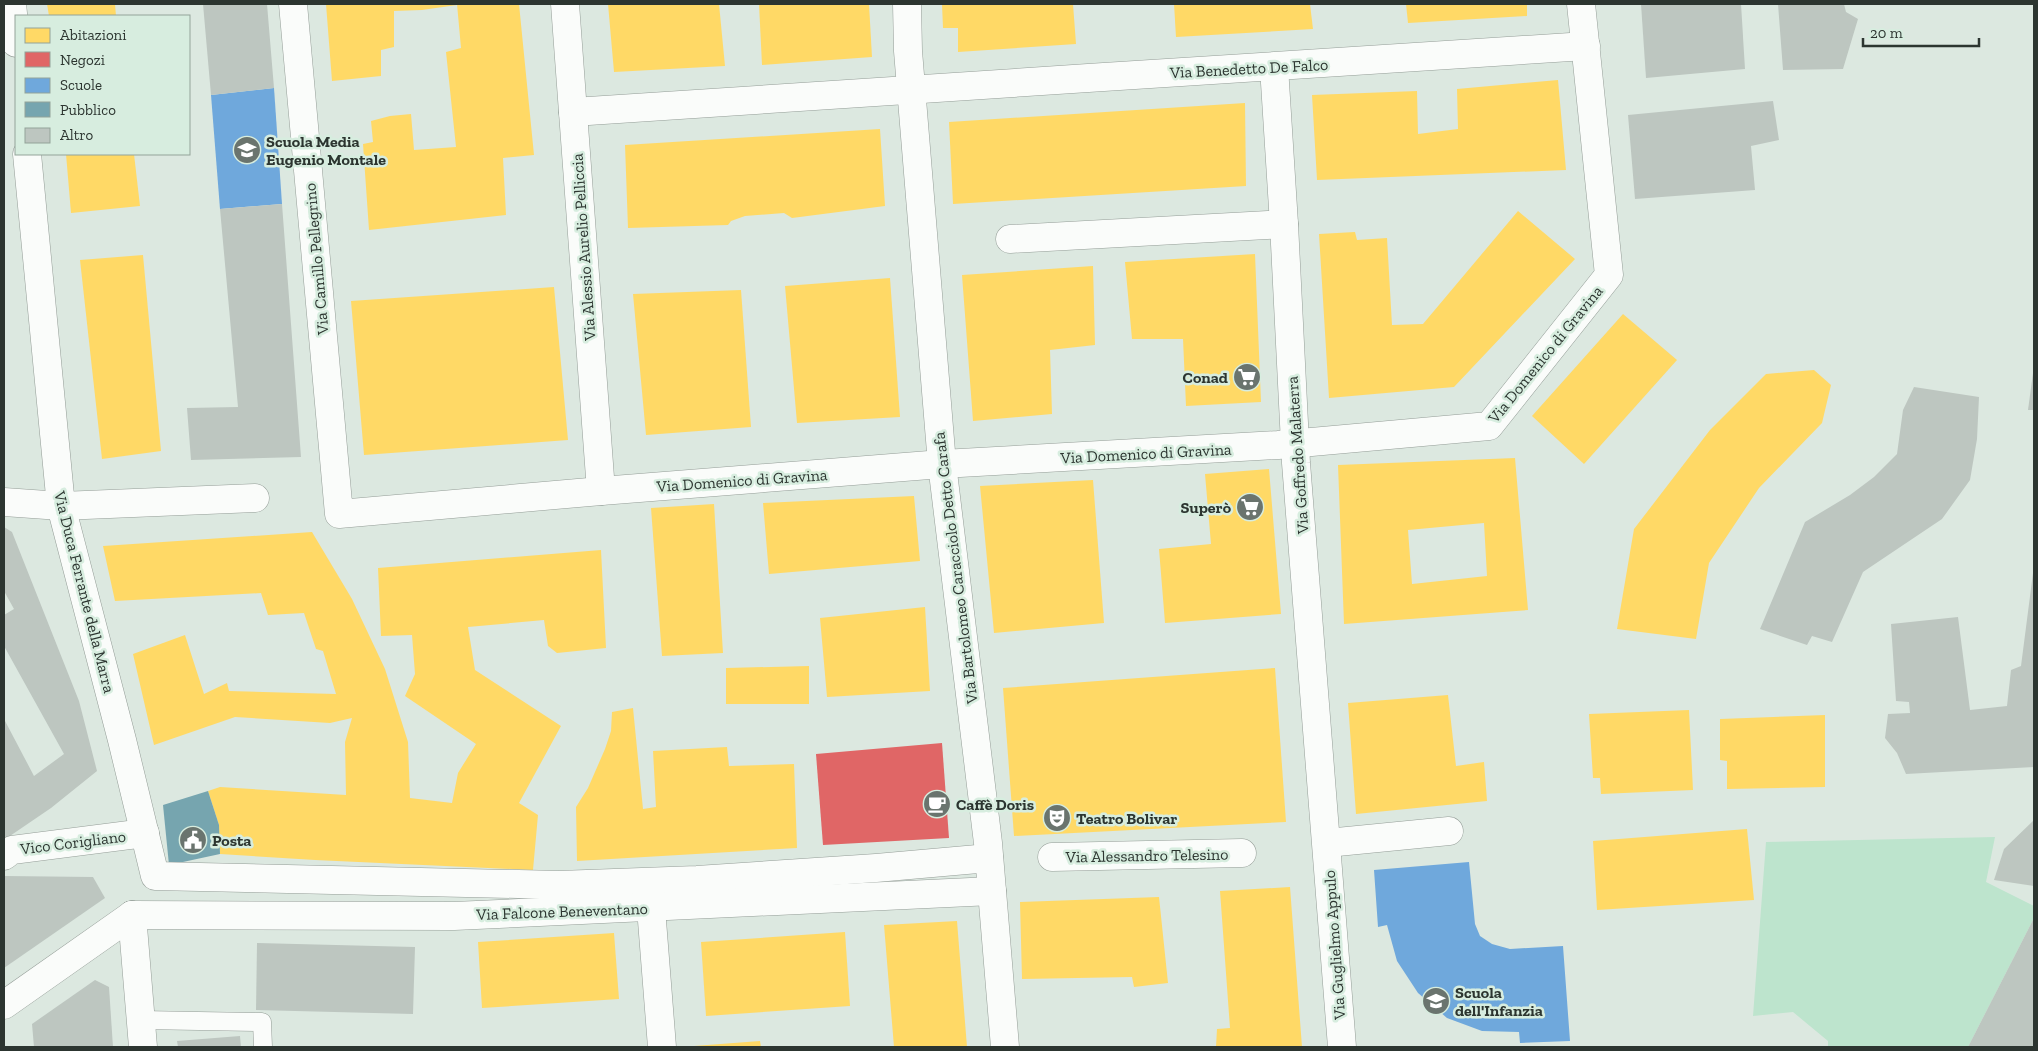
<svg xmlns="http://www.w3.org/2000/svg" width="2038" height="1051" font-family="'Zilla Slab',serif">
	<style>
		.green { fill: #bde4cd }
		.homes { fill: #ffd966; fill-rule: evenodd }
		.shops { fill: #e06666 }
		.schools { fill: #6fa8dc }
		.public { fill: #76a5af }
		.building { fill: #bdc6c0 }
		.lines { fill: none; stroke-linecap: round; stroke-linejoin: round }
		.lane-casing { stroke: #949d97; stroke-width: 19 }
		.street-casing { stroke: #949d97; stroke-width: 29 }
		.lane { stroke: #fafcfa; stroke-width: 18 }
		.street { stroke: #fafcfa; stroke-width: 28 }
		.labels { text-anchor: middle; stroke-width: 5; stroke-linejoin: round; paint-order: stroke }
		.street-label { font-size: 16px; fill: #2c3530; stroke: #d7eddf }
		.poi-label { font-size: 16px; font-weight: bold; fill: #2c3530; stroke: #d7eddf; text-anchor: start }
	</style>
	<rect width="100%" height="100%" fill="#dce8e0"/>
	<!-- green -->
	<path class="green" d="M1995,837L1986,882L2034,906V918L1968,1047H1828V1041L1793,1012L1753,1016L1766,842Z"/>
	<!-- homes -->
	<g class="homes">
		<path d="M47,4H115L116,16H49Z"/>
		<path d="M326,4H457V5L422,10L394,11V47L381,50V76L332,81Z"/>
		<path d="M457,4H519L534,155L503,158L506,215L369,230L363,144L373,142L371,121L390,116L411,114L414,150L456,147L446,52L461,48Z"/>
		<path d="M608,4H719L725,66L614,72Z"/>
		<path d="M759,4H869L872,57L762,65Z"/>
		<path d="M942,4H1073L1076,44L958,52V28H943Z"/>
		<path d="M1174,4H1310L1313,29L1176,37Z"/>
		<path d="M1406,4H1527V16L1408,23Z"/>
		<path d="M1558,80L1566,170L1317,180L1312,95L1417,91L1418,134L1458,129L1457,89Z"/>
		<path d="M1245,103L1246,186L953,204L949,122Z"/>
		<path d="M880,129L885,206L792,218L784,213L745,216L731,221L728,225L628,228L625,145Z"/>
		<path d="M66,154H134L140,206L71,213Z"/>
		<path d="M1518,211L1575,259L1454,387L1329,398L1319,234L1355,232L1357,240L1387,238L1392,325L1423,324Z"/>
		<path d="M1255,254L1261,402L1186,406L1183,339H1132L1125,262Z"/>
		<path d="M143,255L161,451L102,459L80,260Z"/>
		<path d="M1093,266L1095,345L1050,350L1052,414L973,421L962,275Z"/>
		<path d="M890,278L900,417L797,423L785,286Z"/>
		<path d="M554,287L568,440L364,455L351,301Z"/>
		<path d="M741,290L751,427L646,435L633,294Z"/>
		<path d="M1623,314L1677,360L1584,464L1532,416Z"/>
		<path d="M1814,370L1831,385L1822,423L1759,488L1709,563L1696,639L1617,629L1634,529L1710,430L1766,374Z"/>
		<path d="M1515,458L1528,610L1344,624L1338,465ZM1484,523L1487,576L1412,584L1408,530Z"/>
		<path d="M1269,469L1281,614L1165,623L1159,549L1211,544L1205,474Z"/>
		<path d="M1093,480L1104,623L994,633L980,486Z"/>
		<path d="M914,496L920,561L769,574L763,503Z"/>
		<path d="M714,504L723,653L662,656L651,508Z"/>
		<path d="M312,532L352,599L385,669L408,742L410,798L452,803L458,773L476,744L405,696L415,674L412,635L381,636L378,568L601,550L606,648L557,653L548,646L544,620L468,627L475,670L561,726L519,803L538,815L533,870L315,860L220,854L219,825L208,791L220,787L346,795L345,742L352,718L330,723L235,717L154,745L133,654L185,635L204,694L227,683L229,691L336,694L323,651L316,649L304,613L268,615L261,593L115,601L103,546Z"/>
		<path d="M925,607L930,691L827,697L820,618Z"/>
		<path d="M809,666V704H726V668Z"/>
		<path d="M1275,668L1286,822L1014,836L1003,688Z"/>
		<path d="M1448,695L1456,766L1484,762L1487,801L1356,814L1348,703Z"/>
		<path d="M633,708L643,809L656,807L653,751L727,747L729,766L794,764L797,848L577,861L576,807L588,788L605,749L611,731L612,712Z"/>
		<path d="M1689,710L1693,790L1601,794L1600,778H1593L1589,714Z"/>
		<path d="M1825,715V787L1727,789V761L1720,760V719Z"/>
		<path d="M1747,829L1754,900L1597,910L1593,841Z"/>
		<path d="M1290,887L1302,1047H1216L1217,1029L1230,1028L1220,891Z"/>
		<path d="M1159,897L1168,983L1134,987L1132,977L1022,979L1020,902Z"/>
		<path d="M957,921L967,1047H894L884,925Z"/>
		<path d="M845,932L850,1006L706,1016L701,942Z"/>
		<path d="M614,933L619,999L482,1008L478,942Z"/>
		<path d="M760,1041L761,1047H694V1046Z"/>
	</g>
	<!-- shops -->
	<path class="shops" d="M942,743L949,838L823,845L816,754Z"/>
	<!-- schools -->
	<g class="schools">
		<path d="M274,88L282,204L220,209L211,95Z"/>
		<path d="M1469,862L1475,924L1480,936L1492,944L1510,949L1563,946L1570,1041L1520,1043L1519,1032L1482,1031L1447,1018L1418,993L1397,961L1387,925L1378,927L1374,870Z"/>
	</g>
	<!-- public -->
	<path class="public" d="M208,791L219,825L220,854L169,865L163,805Z"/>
	<!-- building -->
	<g class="building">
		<path d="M203,4H267L274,88L211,95Z"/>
		<path d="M1641,4H1741L1745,69L1646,78Z"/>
		<path d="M1778,4H1844L1846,12L1858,19L1843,69L1783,70Z"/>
		<path d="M1773,101L1779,140L1751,146L1755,190L1635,199L1628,115Z"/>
		<path d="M282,204L301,457L191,460L187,408L238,407L220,209Z"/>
		<path d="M2033,373L2034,410H2028Z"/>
		<path d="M1914,387L1979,397L1977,439L1970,480L1942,519L1863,572L1832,642L1812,636L1807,645L1760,629L1805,522L1850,495L1874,477L1897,454L1903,410Z"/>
		<path d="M4,527L12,532L79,701L97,771L51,808L4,840V719L34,776L64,754L4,646V615L14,609L4,591Z"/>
		<path d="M2033,573L2034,767L1906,774L1897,753L1885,738L1888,714L1910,713L1909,702L1896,701L1891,624L1958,617L1970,710L2007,706L2011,670L2021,666Z"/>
		<path d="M2034,820V886L1994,880L2004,849Z"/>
		<path d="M5,876L93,877L105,898L4,968Z"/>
		<path d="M2034,918V1047H1968Z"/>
		<path d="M257,943L415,947L413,1014L256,1010Z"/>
		<path d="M95,980L109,987L113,1047H34L32,1024Z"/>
		<path d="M240,1036L241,1047H178L177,1041Z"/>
	</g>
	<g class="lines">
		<!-- lane casing -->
		<g class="lane-casing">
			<path id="lane" d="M141,1020L262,1022L263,1047"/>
		</g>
		<!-- street casing -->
		<g class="street-casing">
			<g id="street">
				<path d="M12,4L16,43"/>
				<path d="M293,4L339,514L601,491L942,464L1278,445L1489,426L1609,275L1581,4"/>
				<path d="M565,4L601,491"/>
				<path d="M907,4L908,51L942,464L988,843L1005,1047"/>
				<path d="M1274,67L1284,224L1296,463L1342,1047"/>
				<path d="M573,112C911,88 1248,69 1586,46"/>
				<path d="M27,154L61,506L122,740L155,876L559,885L697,880L876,868L989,858"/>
				<path d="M1010,239L1284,224"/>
				<path d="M4,502L61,506L255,498"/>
				<path d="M1327,843L1449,831"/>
				<path d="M4,856L12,850L145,833"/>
				<path d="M1052,857L1242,853"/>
				<path d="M651,908L662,1047"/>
				<path d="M132,915L454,916L992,891"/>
				<path d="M132,915L143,1047"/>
				<path d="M4,1005L132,915"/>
			</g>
		</g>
		<!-- lane -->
		<use href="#lane" class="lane"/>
		<!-- street -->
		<use href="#street" class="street"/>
	</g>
	<!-- icons -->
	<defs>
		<g id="school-disc" transform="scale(1.4375)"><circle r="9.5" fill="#6a746e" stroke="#d7eddf"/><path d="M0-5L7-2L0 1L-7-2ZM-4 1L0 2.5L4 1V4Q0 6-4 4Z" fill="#fff"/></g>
		<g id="supermarket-disc" transform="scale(1.4375)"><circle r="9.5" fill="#6a746e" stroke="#d7eddf"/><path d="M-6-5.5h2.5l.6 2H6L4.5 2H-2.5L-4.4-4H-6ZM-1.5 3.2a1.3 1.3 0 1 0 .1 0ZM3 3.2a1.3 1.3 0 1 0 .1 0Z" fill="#fff"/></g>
		<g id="cafe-disc" transform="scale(1.4375)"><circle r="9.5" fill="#6a746e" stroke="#d7eddf"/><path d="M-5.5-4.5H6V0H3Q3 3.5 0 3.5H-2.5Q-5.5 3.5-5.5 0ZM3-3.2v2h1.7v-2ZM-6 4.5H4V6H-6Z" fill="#fff"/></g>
		<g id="theatre-disc" transform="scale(1.4375)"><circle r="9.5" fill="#6a746e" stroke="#d7eddf"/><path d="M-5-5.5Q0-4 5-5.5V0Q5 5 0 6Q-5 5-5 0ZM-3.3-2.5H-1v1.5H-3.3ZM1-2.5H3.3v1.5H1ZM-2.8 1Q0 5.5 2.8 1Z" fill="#fff"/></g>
		<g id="civic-disc" transform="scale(1.4375)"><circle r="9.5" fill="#6a746e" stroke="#d7eddf"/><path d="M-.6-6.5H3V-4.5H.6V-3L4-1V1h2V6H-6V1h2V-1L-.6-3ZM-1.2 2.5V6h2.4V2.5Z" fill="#fff"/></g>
	</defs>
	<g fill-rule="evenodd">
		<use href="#school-disc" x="247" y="150"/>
		<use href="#supermarket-disc" x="1247" y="377"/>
		<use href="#supermarket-disc" x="1250" y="507"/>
		<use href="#cafe-disc" x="937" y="804"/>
		<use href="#theatre-disc" x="1057" y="818"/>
		<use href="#civic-disc" x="193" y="840"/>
		<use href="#school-disc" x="1436" y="1001"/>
	</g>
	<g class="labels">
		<!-- street labels -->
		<g class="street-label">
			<text transform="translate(1249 68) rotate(-3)" y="6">Via Benedetto De Falco</text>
			<text transform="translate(583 247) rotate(-94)" y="6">Via Alessio Aurelio Pelliccia</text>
			<text transform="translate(316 259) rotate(-95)" y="6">Via Camillo Pellegrino</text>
			<text transform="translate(1545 354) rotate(-51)" y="6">Via Domenico di Gravina</text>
			<text transform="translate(1146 453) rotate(-3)" y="6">Via Domenico di Gravina</text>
			<text transform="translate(1297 455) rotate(-94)" y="6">Via Goffredo Malaterra</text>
			<text transform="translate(742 480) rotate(-4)" y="6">Via Domenico di Gravina</text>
			<text transform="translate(955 568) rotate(-97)" y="6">Via Bartolomeo Caracciolo Detto Carafa</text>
			<text transform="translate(85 592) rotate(76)" y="6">Via Duca Ferrante della Marra</text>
			<text transform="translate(73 842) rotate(-7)" y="6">Vico Corigliano</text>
			<text transform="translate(1147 855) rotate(-1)" y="6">Via Alessandro Telesino</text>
			<text transform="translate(562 911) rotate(-2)" y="6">Via Falcone Beneventano</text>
			<text transform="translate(1334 945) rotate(-94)" y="6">Via Guglielmo Appulo</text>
		</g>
		<!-- poi labels -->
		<g class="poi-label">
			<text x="266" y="147">Scuola Media<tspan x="266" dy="18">Eugenio Montale</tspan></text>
			<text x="1228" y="383" text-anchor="end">Conad</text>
			<text x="1231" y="513" text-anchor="end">Superò</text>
			<text x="956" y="810">Caffè Doris</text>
			<text x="1076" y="824">Teatro Bolivar</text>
			<text x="212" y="846">Posta</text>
			<text x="1455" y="998">Scuola<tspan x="1455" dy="18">dell'Infanzia</tspan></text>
		</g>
	</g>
	<!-- border -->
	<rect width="2038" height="1051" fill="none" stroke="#2c3530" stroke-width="10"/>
	<!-- legend -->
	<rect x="15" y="15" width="175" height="140" fill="#d7eddf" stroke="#93a399"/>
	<rect x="25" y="28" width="25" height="15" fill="#ffd966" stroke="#93a399"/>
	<text x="60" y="40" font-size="15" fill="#2c3530">Abitazioni</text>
	<rect x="25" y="52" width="25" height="15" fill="#e06666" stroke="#93a399"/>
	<text x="60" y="65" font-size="15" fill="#2c3530">Negozi</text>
	<rect x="25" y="78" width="25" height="15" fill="#6fa8dc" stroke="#93a399"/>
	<text x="60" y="90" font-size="15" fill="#2c3530">Scuole</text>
	<rect x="25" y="102" width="25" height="15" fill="#76a5af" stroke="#93a399"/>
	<text x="60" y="115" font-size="15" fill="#2c3530">Pubblico</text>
	<rect x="25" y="128" width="25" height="15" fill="#bdc6c0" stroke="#93a399"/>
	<text x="60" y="140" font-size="15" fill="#2c3530">Altro</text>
	<!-- scale -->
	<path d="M1863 38v8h116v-8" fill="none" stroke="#2c3530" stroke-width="2.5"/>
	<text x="1870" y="38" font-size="15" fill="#2c3530" stroke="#d7eddf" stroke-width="4" paint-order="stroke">20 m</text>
</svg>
